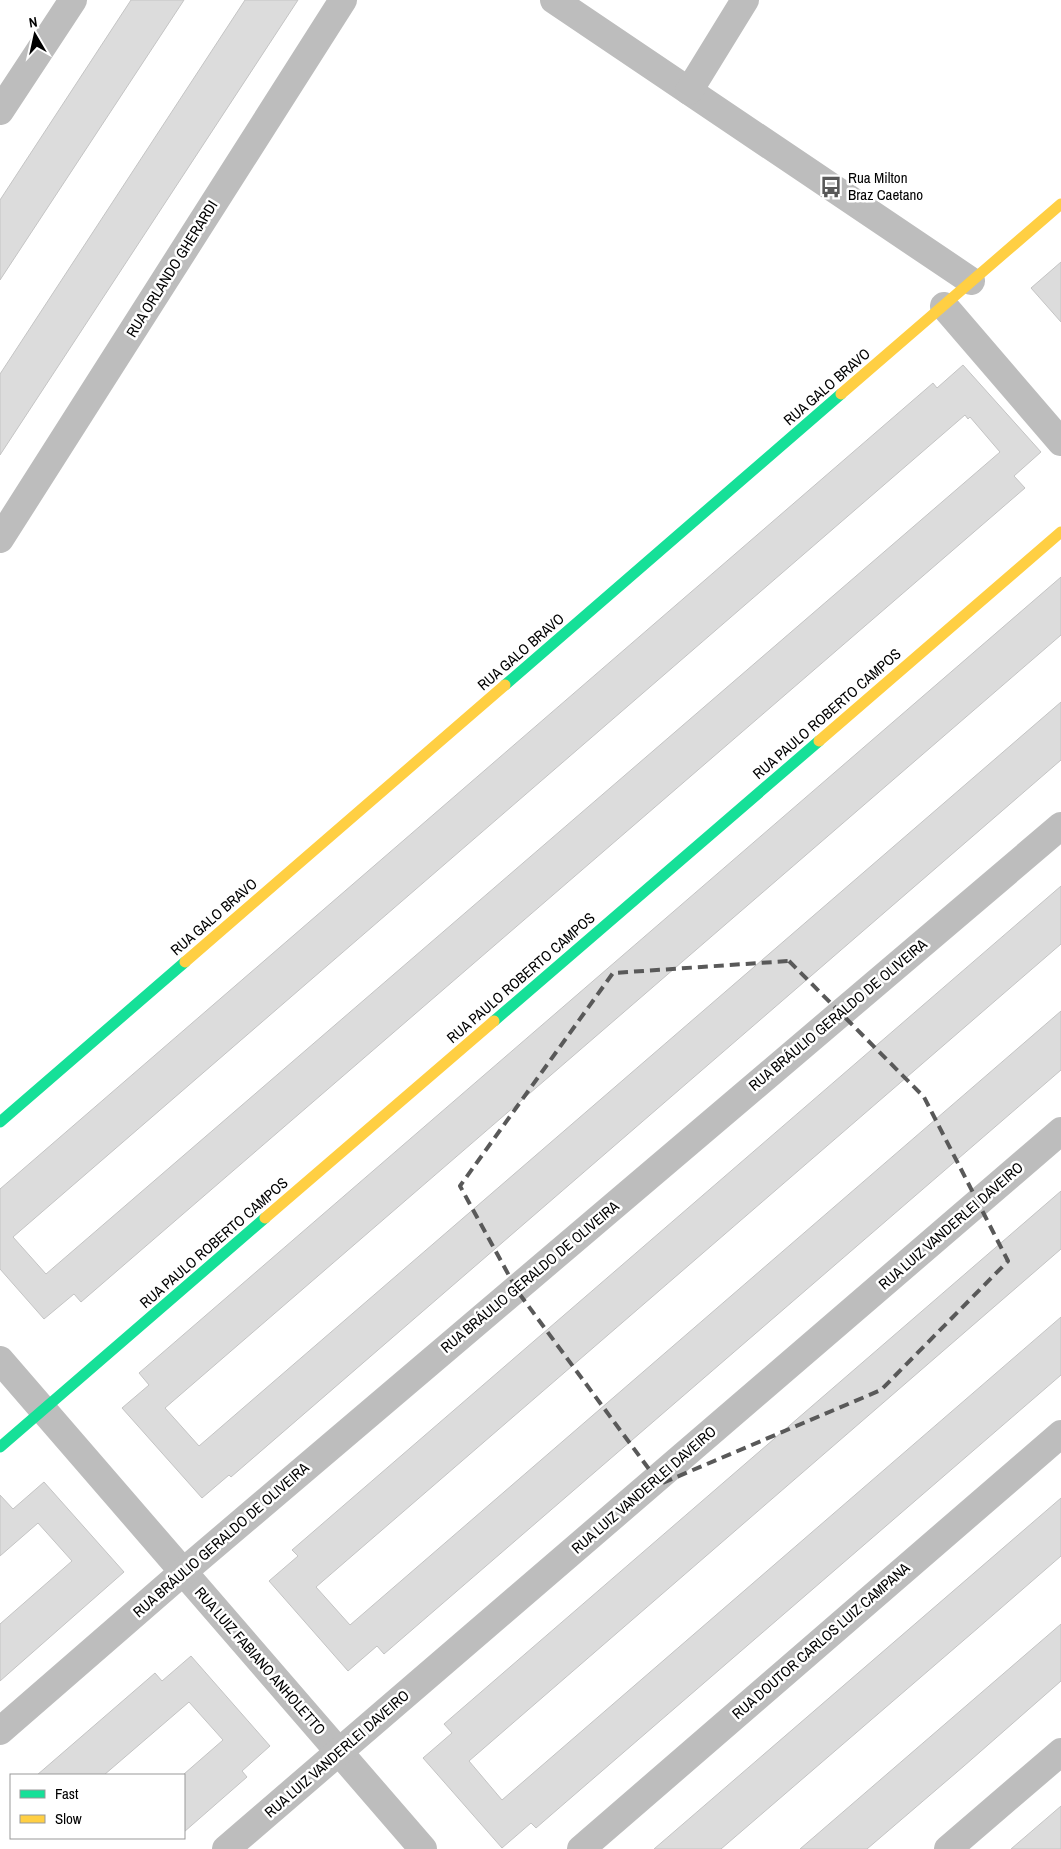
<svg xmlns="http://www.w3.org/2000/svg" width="1061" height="1849" font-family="'Archivo Narrow',sans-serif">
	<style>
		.building { fill: #dcdcdc; stroke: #c4c4c4; fill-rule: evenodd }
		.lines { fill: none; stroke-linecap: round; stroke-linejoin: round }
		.street { stroke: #bdbdbd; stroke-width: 28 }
		.fast { stroke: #16e098; stroke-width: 11 }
		.slow { stroke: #ffcf43; stroke-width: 11 }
		.marked { fill: none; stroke: #595959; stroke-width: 4; stroke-dasharray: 10 6; stroke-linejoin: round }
		.labels { text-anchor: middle; stroke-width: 5; stroke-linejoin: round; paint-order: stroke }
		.poi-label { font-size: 15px; fill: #000; stroke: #fff; text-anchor: start }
		.street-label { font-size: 15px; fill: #000; stroke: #fff }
	</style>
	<rect width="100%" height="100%" fill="#fff"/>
	<!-- building -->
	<g class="building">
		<path d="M131,0H184L0,280V200Z"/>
		<path d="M245,0H298L0,455V374Z"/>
		<path d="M1061,262V322L1031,288Z"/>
		<path d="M963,365L1041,452L1014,476L1025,488L81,1302L74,1294L44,1319L0,1269V1189L933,383L937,388ZM965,415L968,419L970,417L1000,452L46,1274L13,1237Z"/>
		<path d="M1061,577V635L165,1408L199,1446L1061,702V760L231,1477L229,1475L202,1498L122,1408L149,1385L139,1373Z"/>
		<path d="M1061,886V944L316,1587L350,1625L1061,1011V1070L384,1654L377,1646L348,1671L269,1581L298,1556L292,1550Z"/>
		<path d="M1061,1191V1249L469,1761L502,1800L1061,1317V1375L551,1815L536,1828L531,1823L502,1848L423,1758L452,1733L444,1724Z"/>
		<path d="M44,1482L124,1572L0,1681V1624L72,1561L38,1523L0,1556V1495L13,1509Z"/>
		<path d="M1061,1498V1556L978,1628L721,1849H654Z"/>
		<path d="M1061,1624V1681L964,1766L867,1849H800Z"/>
		<path d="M191,1656L270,1746L242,1771L247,1777L184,1832V1774L223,1740L189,1702L104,1775H37L155,1673L162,1681Z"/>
		<path d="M1061,1806V1849H1011Z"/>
	</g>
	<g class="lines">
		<!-- street -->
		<g class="street">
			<path d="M554,0L971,281"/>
			<path d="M689,91L745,0"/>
			<path d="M0,111L73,0"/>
			<path d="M944,306L1061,442"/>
			<path d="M0,539L343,0"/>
			<path d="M0,1360L423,1849"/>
			<path d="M0,1731L183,1572L1061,826"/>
			<path d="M226,1849L1061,1131"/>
			<path d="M581,1849L1061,1434"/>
			<path d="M948,1849L1061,1752"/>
		</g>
		<!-- fast -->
		<g class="fast">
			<path d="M505,685L841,394"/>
			<path d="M494,1021L819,741"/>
			<path d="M0,1122L185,962"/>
			<path d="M0,1447L265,1218"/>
		</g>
		<!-- slow -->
		<g class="slow">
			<path d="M841,394L1061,204"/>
			<path d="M819,741L1061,532"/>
			<path d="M185,962L505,685"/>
			<path d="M265,1218L494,1021"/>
		</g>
	</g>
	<!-- marked area -->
	<path class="marked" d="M789,961L924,1097L1008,1261L881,1390L660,1484L518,1292L460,1186L613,973Z"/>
	<!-- icons -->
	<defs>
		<g id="bus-bare" transform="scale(1.725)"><path d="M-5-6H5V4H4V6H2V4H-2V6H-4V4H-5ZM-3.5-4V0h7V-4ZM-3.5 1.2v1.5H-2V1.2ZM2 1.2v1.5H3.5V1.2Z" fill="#595959" stroke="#fff" stroke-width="2.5" paint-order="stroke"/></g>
	</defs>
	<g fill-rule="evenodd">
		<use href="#bus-bare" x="831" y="187"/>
	</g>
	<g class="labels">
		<!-- poi labels -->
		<g class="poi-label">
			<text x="848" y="183">Rua Milton<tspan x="848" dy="17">Braz Caetano</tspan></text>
		</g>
		<!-- street labels -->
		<g class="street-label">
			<text transform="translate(172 269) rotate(-58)" y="5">RUA ORLANDO GHERARDI</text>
			<text transform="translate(827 387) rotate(-41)" y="5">RUA GALO BRAVO</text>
			<text transform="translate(521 652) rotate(-41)" y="5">RUA GALO BRAVO</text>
			<text transform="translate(827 714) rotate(-41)" y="5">RUA PAULO ROBERTO CAMPOS</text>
			<text transform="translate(214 917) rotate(-41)" y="5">RUA GALO BRAVO</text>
			<text transform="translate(521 978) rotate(-41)" y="5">RUA PAULO ROBERTO CAMPOS</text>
			<text transform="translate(838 1015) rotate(-40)" y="5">RUA BRÁULIO GERALDO DE OLIVEIRA</text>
			<text transform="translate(951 1226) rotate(-41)" y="5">RUA LUIZ VANDERLEI DAVEIRO</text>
			<text transform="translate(214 1243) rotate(-41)" y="5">RUA PAULO ROBERTO CAMPOS</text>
			<text transform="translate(530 1277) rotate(-40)" y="5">RUA BRÁULIO GERALDO DE OLIVEIRA</text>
			<text transform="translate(644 1490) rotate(-41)" y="5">RUA LUIZ VANDERLEI DAVEIRO</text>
			<text transform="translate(221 1540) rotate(-41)" y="5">RUA BRÁULIO GERALDO DE OLIVEIRA</text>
			<text transform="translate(821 1641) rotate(-41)" y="5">RUA DOUTOR CARLOS LUIZ CAMPANA</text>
			<text transform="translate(260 1661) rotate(49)" y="5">RUA LUIZ FABIANO ANHOLETTO</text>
			<text transform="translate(337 1754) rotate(-41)" y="5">RUA LUIZ VANDERLEI DAVEIRO</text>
		</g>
	</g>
	<!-- legend -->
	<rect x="10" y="1774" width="175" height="65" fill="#ffffff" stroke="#999999"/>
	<rect x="20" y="1790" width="25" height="8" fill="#16e098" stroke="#999999"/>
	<text x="55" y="1799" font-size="15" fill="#000000">Fast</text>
	<rect x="20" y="1815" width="25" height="8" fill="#ffcf43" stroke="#999999"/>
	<text x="55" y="1824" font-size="15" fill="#000000">Slow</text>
	<!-- north arrow -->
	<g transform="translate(35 35) rotate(351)" stroke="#ffffff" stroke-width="4" paint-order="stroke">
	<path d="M0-4L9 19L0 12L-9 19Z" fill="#000000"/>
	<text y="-8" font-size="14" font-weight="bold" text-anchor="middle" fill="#000000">N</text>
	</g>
</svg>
